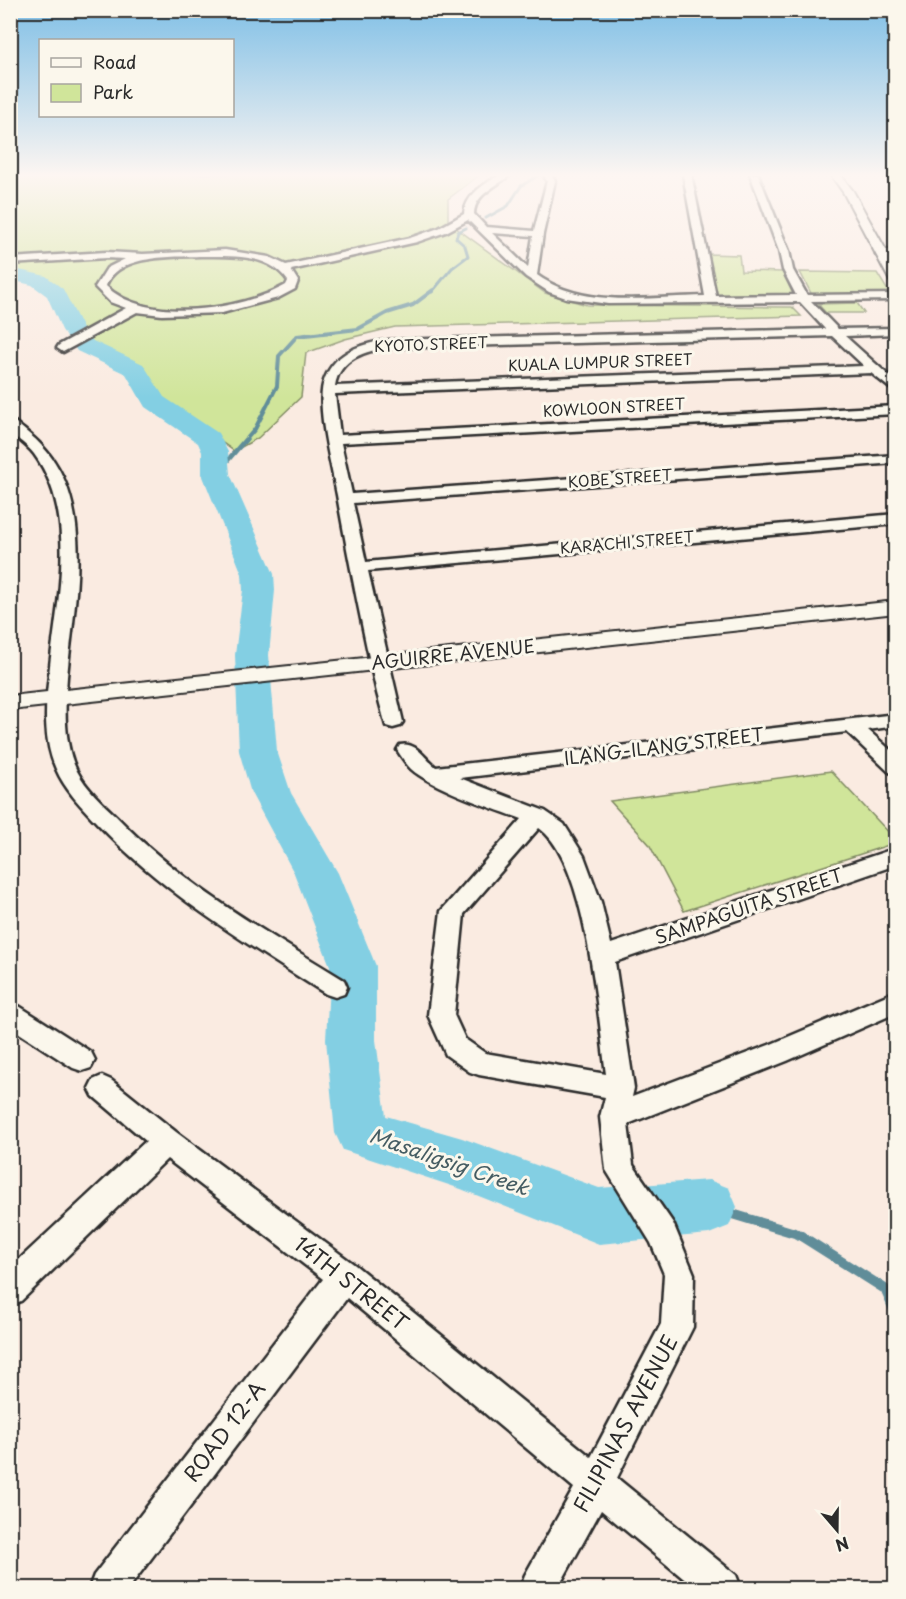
<svg xmlns="http://www.w3.org/2000/svg" width="906" height="1599" font-family="'Playpen Sans',sans-serif">
	<style>
		.green { fill: #d0e59a; stroke: #7e8862; stroke-width: 1.5 }
		.lines { fill: none; stroke-linecap: round; stroke-linejoin: round }
		.stream-far3 { stroke: #608d99; stroke-width: 3 }
		.stream-far2 { stroke: #608d99; stroke-width: 4 }
		.stream-far1 { stroke: #608d99; stroke-width: 5 }
		.stream { stroke: #608d99; stroke-width: 10 }
		.river { fill: #83cfe3; fill-rule: evenodd }
		.minor-casing { stroke: #2b2b2b; stroke-width: 5 }
		.tertiary-casing { stroke: #2b2b2b; stroke-width: 4 }
		.minor { fill: #fbf7ec; fill-rule: evenodd }
		.tertiary { fill: #fbf7ec; fill-rule: evenodd }
		.labels { text-anchor: middle; stroke-width: 6; stroke-linejoin: round; paint-order: stroke }
		.far-street-label { font-size: 15px; fill: #2b2b2b; stroke: #fbf7ec }
		.street-label { font-size: 18px; fill: #2b2b2b; stroke: #fbf7ec }
		.water-label { font-size: 20px; font-style: italic; fill: #455c62; stroke: #fbf7ec }
		.near-street-label { font-size: 21px; fill: #2b2b2b; stroke: #fbf7ec }
	</style>
	<rect width="100%" height="100%" fill="#faebe1"/>
	<filter id="ink" filterUnits="userSpaceOnUse"><feTurbulence type="fractalNoise" baseFrequency=".0167" numOctaves="2"/><feDisplacementMap in="SourceGraphic" scale="12" xChannelSelector="R" yChannelSelector="G"/><feConvolveMatrix kernelMatrix="1 2 1 2 8 2 1 2 1" color-interpolation-filters="sRGB"/></filter>
	<g filter="url(#ink)">
		<!-- green -->
		<g class="green">
			<path d="M10,174H481L448,199V222L545,293L587,305L792,307L801,316L395,327L345,339L306,353L301,397L258,438L234,451L163,400L143,366L85,346L73,330L56,293L39,280L11,274Z"/>
			<path d="M707,254L739,255L741,271L783,272L794,297L717,298Z"/>
			<path d="M800,272L877,273L890,294L813,297Z"/>
			<path d="M857,303L864,313H826L818,304Z"/>
			<path d="M831,771L895,839V843L684,911L649,844L610,801Z"/>
		</g>
		<g class="lines">
			<!-- stream-far3 -->
			<g class="stream-far3">
				<path d="M486,218L508,206L521,186L539,175"/>
				<path d="M432,292L452,268L468,256L465,246L456,238L458,232L466,228"/>
			</g>
			<!-- stream-far2 -->
			<path class="stream-far2" d="M244,442L255,429L277,386L279,356L297,336L358,329L387,313L413,305L433,290"/>
			<!-- stream-far1 -->
			<path class="stream-far1" d="M216,474L245,440"/>
			<!-- stream -->
			<path class="stream" d="M709,1207L798,1234L885,1289L896,1314"/>
			<!-- river -->
			<path class="river" d="M10,268L46,276L63,289L83,329L93,341L143,364L164,397L218,433L228,452L230,474L274,574L275,590L269,655L277,751L291,793L338,873L376,966V1040L386,1116L462,1138L599,1188L709,1180L729,1188L737,1207L729,1226L709,1234L599,1244L461,1189L343,1150L335,1133L326,1040L330,966L294,873L251,793L239,751L235,655L243,590L242,574L202,474V452L198,443L145,407L126,374L77,351L62,330L47,296L32,285L10,280Z"/>
			<!-- minor casing -->
			<g class="minor-casing">
				<g id="minor">
					<path d="M501,174H511C497,187 475,193 474,214L486,227L534,231L547,181L543,174H551L555,181L543,234L537,275C584,309 650,297 705,296L683,174H691L716,296L796,295L783,270L779,251L750,174H758L789,251L793,270L807,295L896,294V300L811,301L838,329L896,328V334L845,336L896,382V393L871,373L335,394L340,435L896,406V414L341,443L352,494L896,455V463L353,503L366,562L896,514V524L368,571L403,722L400,726L393,728L386,726L377,693C362,628 349,561 337,495C332,467 314,402 325,378C336,351 363,343 389,340L825,329L800,302L608,304L566,298L549,292L526,277L468,220L446,232L417,242L291,270L298,281L295,289L278,298L222,313L162,315L137,312L63,352L57,348L59,345L126,308L110,302L95,287L107,268L125,259L106,258L10,264V258L106,252L143,254L225,250L269,257L286,265L410,238L439,228L464,214C466,194 485,184 501,174ZM492,233L533,236L528,268ZM201,256C232,256 269,253 288,281L286,285C241,310 146,325 106,286C117,254 174,257 201,256ZM832,336L864,366L335,386C339,359 366,350 389,348Z"/>
					<path d="M880,250H896V256L876,255V251Z"/>
					<path d="M10,421L15,422C24,430 34,437 42,446C101,508 70,616 66,691C65,718 65,747 77,771C86,788 102,803 116,816C181,884 264,931 344,980L347,987L344,994L335,997L326,994C246,943 163,893 97,823C82,807 65,790 56,769C43,740 45,706 49,675C56,603 80,517 34,454C28,446 18,439 10,433Z"/>
					<path d="M896,714V726L868,730L896,755V774L889,772L847,732L460,778L545,811L564,824L584,856L601,902L611,944L896,848V865L615,962L634,1088L632,1097L769,1045L896,991V1013L787,1061L628,1124L633,1165L673,1223L694,1274L693,1327L617,1478L736,1575L741,1588H695L601,1510L558,1588H520L525,1575L574,1488L347,1298L129,1588H89L94,1575L323,1279L167,1159L21,1301L10,1305V1268L146,1141L93,1096L89,1088L93,1080L102,1076L111,1080L176,1132L355,1265L591,1457L661,1324L664,1274L651,1243L606,1170L600,1117L605,1097L479,1075L470,1072L446,1055L428,1015L441,911L522,819C494,809 432,788 411,769C406,764 401,756 397,750L400,745C416,741 424,758 436,767ZM539,828C587,861 598,1016 606,1074L485,1053L465,1039L454,1015L464,914Z"/>
					<path d="M10,1003L19,1006L91,1052L95,1060L91,1068L82,1071L73,1068L10,1027Z"/>
				</g>
			</g>
			<!-- tertiary casing -->
			<g class="tertiary-casing">
				<g id="tertiary">
					<path d="M830,174H840L853,191L896,268V285L890,281L843,192Z"/>
					<path d="M896,601V613L10,710V696Z"/>
				</g>
			</g>
			<!-- minor -->
			<use href="#minor" class="minor"/>
			<!-- tertiary -->
			<use href="#tertiary" class="tertiary"/>
		</g>
	</g>
	<!-- sky -->
	<linearGradient id="sky" x2="0" y2="1"><stop stop-color="#7fbfe6"/><stop offset="0.44" stop-color="#fdf6f2"/><stop offset="1" stop-color="#fdf6f2" stop-opacity="0"/></linearGradient>
	<rect width="906" height="398" fill="url(#sky)"/>
	<g class="labels">
		<!-- far-street labels -->
		<g class="far-street-label">
			<text transform="translate(431 345) rotate(-2)" y="5">KYOTO STREET</text>
			<text transform="translate(600 363) rotate(-2)" y="5">KUALA LUMPUR STREET</text>
			<text transform="translate(614 408) rotate(-3)" y="5">KOWLOON STREET</text>
			<text transform="translate(620 479) rotate(-4)" y="5">KOBE STREET</text>
			<text transform="translate(627 543) rotate(-5)" y="5">KARACHI STREET</text>
		</g>
		<!-- street labels -->
		<g class="street-label">
			<text transform="translate(453 655) rotate(-6)" y="6">AGUIRRE AVENUE</text>
			<text transform="translate(664 747) rotate(-7)" y="6">ILANG-ILANG STREET</text>
			<text transform="translate(749 907) rotate(-19)" y="6">SAMPAGUITA STREET</text>
		</g>
		<!-- water labels -->
		<g class="water-label">
			<text transform="translate(449 1162) rotate(19)" y="7">Masaligsig Creek</text>
		</g>
		<!-- near-street labels -->
		<g class="near-street-label">
			<text transform="translate(351 1284) rotate(38)" y="7">14TH STREET</text>
			<text transform="translate(626 1424) rotate(-62)" y="7">FILIPINAS AVENUE</text>
			<text transform="translate(225 1432) rotate(-53)" y="7">ROAD 12-A</text>
		</g>
	</g>
	<!-- margin -->
	<rect width="906" height="1599" fill="none" stroke="#fbf7ec" stroke-width="36"/>
	<rect x="18" y="18" width="870" height="1563" fill="none" stroke="#2b2b2b" stroke-width="2" filter="url(#ink)"/>
	<!-- legend -->
	<rect x="39" y="39" width="195" height="78" fill="#fbf7ec" stroke="#a8a59f" stroke-width="1.5"/>
	<rect x="51" y="58" width="30" height="9" fill="#fbf7ec" stroke="#a8a59f" stroke-width="1.5"/>
	<text x="93" y="69" font-size="18" fill="#2b2b2b">Road</text>
	<rect x="51" y="84" width="30" height="18" fill="#d0e59a" stroke="#a8a59f" stroke-width="1.5"/>
	<text x="93" y="99" font-size="18" fill="#2b2b2b">Park</text>
	<!-- north arrow -->
	<g transform="translate(837 1530) rotate(160)" stroke="#fbf7ec" stroke-width="4.5" paint-order="stroke">
	<path d="M0-4.5L10 22L0 15L-10 22Z" fill="#2b2b2b"/>
	<text y="-9" font-size="16" font-weight="bold" text-anchor="middle" fill="#2b2b2b">N</text>
	</g>
</svg>
